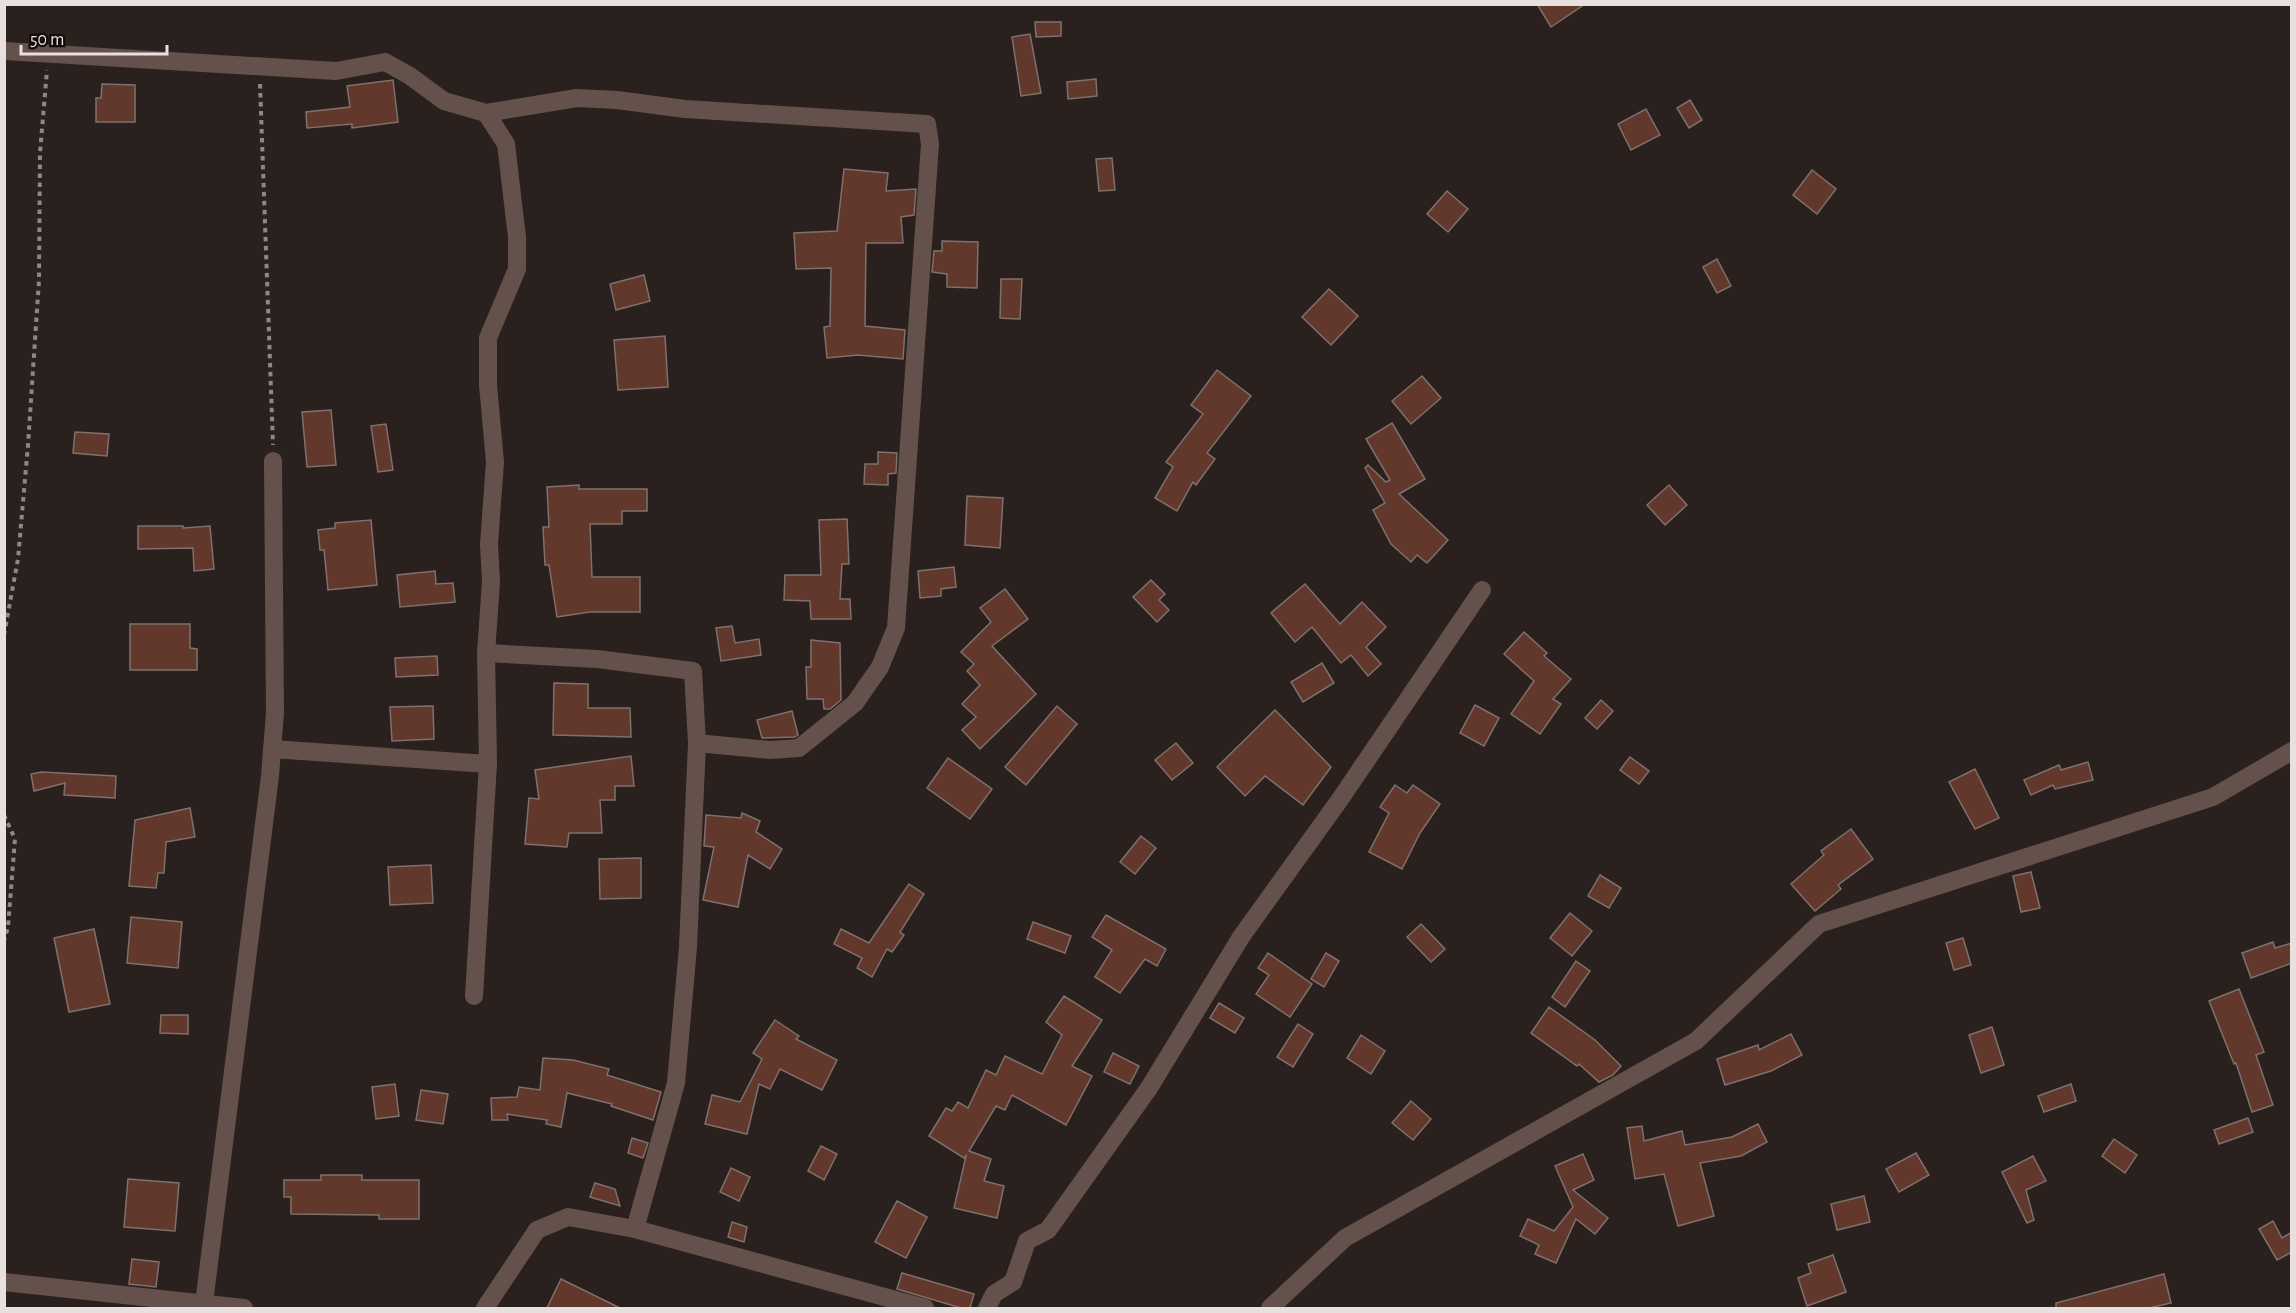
<svg xmlns="http://www.w3.org/2000/svg" width="2296" height="1313" font-family="'Alegreya Sans',sans-serif">
	<style>
		.building { fill: #62372c; stroke: #7e716d; stroke-width: 1.5 }
		.lines { fill: none; stroke-linecap: round; stroke-linejoin: round }
		.path { stroke: #908784; stroke-width: 4; stroke-dasharray: 4.5 4.5; stroke-linecap: butt }
		.street { stroke: #65514b; stroke-width: 18 }
	</style>
	<rect width="100%" height="100%" fill="#2a201d"/>
	<!-- building -->
	<g class="building">
		<path d="M1537,4H1585L1551,27Z"/>
		<path d="M1035,22H1061V36L1036,37Z"/>
		<path d="M1030,34L1041,93L1021,96L1012,37Z"/>
		<path d="M1096,79L1097,96L1068,99L1067,82Z"/>
		<path d="M393,80L398,122L352,128V124L307,128L306,112L350,107L347,86Z"/>
		<path d="M102,84L135,85V122H96V98H101Z"/>
		<path d="M1690,100L1702,120L1689,128L1677,108Z"/>
		<path d="M1646,109L1660,135L1631,150L1618,124Z"/>
		<path d="M1112,158L1115,190L1099,191L1096,159Z"/>
		<path d="M844,169L888,173L886,191L916,189L914,215L901,217L903,243H866L865,326L905,330L903,359L858,355L827,358L824,327L830,326L831,268L796,269L794,233L837,231Z"/>
		<path d="M1812,170L1836,189L1817,214L1793,195Z"/>
		<path d="M1447,191L1468,209L1448,232L1427,214Z"/>
		<path d="M942,241L978,242L977,288L947,287V274L932,272L934,251H942Z"/>
		<path d="M1717,259L1731,286L1717,293L1703,267Z"/>
		<path d="M644,275L650,301L616,310L610,284Z"/>
		<path d="M1001,279H1022L1020,319L1000,318Z"/>
		<path d="M1329,289L1358,316L1331,345L1302,317Z"/>
		<path d="M665,336L668,387L618,390L614,340Z"/>
		<path d="M1217,370L1251,396L1207,453L1215,459L1196,485L1193,482L1177,511L1155,498L1173,467L1166,462L1203,414L1191,405Z"/>
		<path d="M1422,376L1441,398L1411,424L1392,401Z"/>
		<path d="M331,410L336,465L307,467L302,412Z"/>
		<path d="M1392,423L1425,479L1399,494L1448,540L1427,563L1417,555L1411,562L1391,544L1373,510L1385,503L1365,468L1368,465L1386,482L1390,480L1366,439Z"/>
		<path d="M386,424L393,470L378,472L371,426Z"/>
		<path d="M75,432L109,434L107,456L73,453Z"/>
		<path d="M878,452L897,453L896,473L888,474V485L864,484L865,464H878Z"/>
		<path d="M579,485V489H647V511H622V524H590L592,577H640V612H590L557,617L549,565H545L543,527H549L547,487Z"/>
		<path d="M1669,485L1687,505L1665,525L1647,505Z"/>
		<path d="M967,496L1003,498L1000,548L965,545Z"/>
		<path d="M847,519L849,564H842L840,599H850L851,619H811L810,601L784,600L785,575H821L819,520Z"/>
		<path d="M371,520L377,585L328,590L324,550H320L318,530L335,528V523Z"/>
		<path d="M138,526H183V528L210,526L214,569L194,571L193,548L138,549Z"/>
		<path d="M954,567L956,587L941,589V596L920,598L918,571Z"/>
		<path d="M435,571L436,584L453,583L455,602L400,607L397,575Z"/>
		<path d="M1151,580L1165,594L1159,600L1169,610L1157,622L1133,597Z"/>
		<path d="M1305,584L1340,624L1362,602L1386,627L1366,647L1381,664L1368,676L1351,655L1341,663L1312,627L1295,642L1271,613Z"/>
		<path d="M1005,589L1028,619L992,646L1036,694L980,749L962,730L976,717L962,704L980,685L967,671L974,664L961,652L991,622L980,608Z"/>
		<path d="M130,624H190V648L197,649V670H130Z"/>
		<path d="M732,626L735,643L759,639L761,655L721,661L716,628Z"/>
		<path d="M1524,632L1547,653L1544,656L1571,679L1553,699L1561,704L1540,734L1511,714L1534,681L1504,654Z"/>
		<path d="M811,640L840,643L841,700L830,709H824L823,699H807L806,667H811Z"/>
		<path d="M437,656L438,675L396,677L395,658Z"/>
		<path d="M1322,663L1334,683L1303,702L1291,682Z"/>
		<path d="M554,683L588,684V708H630L631,737L553,735Z"/>
		<path d="M1601,700L1613,711L1597,729L1585,718Z"/>
		<path d="M1475,705L1499,718L1484,746L1460,733Z"/>
		<path d="M433,706L434,739L392,741L390,707Z"/>
		<path d="M1057,706L1077,724L1026,785L1005,767Z"/>
		<path d="M1275,710L1331,767L1303,805L1265,776L1245,796L1217,767Z"/>
		<path d="M792,711L798,735L795,737L762,738L757,720Z"/>
		<path d="M1176,743L1193,763L1172,780L1155,760Z"/>
		<path d="M631,756L634,786H615V800H600L602,833H569L567,847L525,844L529,798L539,799L535,770Z"/>
		<path d="M1630,757L1649,771L1639,784L1620,770Z"/>
		<path d="M948,758L992,789L970,819L927,788Z"/>
		<path d="M2088,762L2093,780L2055,789L2053,785L2031,795L2024,780L2059,765L2061,770Z"/>
		<path d="M1975,769L1999,818L1975,829L1949,782Z"/>
		<path d="M41,772L116,776L115,798L64,795L65,783L34,791L31,774Z"/>
		<path d="M1395,785L1407,793L1413,785L1440,804L1420,833L1402,869L1369,852L1389,813L1380,807Z"/>
		<path d="M190,808L195,837L166,842L164,873H158L156,888L129,886L135,820Z"/>
		<path d="M742,813L760,821L756,832L782,849L770,869L748,855L738,907L703,900L714,847L704,846L706,815L741,818Z"/>
		<path d="M1851,829L1873,859L1838,885L1841,889L1815,911L1791,884L1824,855L1821,851Z"/>
		<path d="M1141,836L1156,848L1135,874L1120,862Z"/>
		<path d="M641,858V898L600,899L599,859Z"/>
		<path d="M431,865L433,903L390,905L388,867Z"/>
		<path d="M2031,872L2040,908L2021,912L2013,876Z"/>
		<path d="M1600,875L1621,888L1609,908L1588,896Z"/>
		<path d="M909,884L924,894L900,932L904,935L892,952L887,949L872,977L857,968L862,958L834,944L841,929L869,943Z"/>
		<path d="M1570,913L1592,931L1572,956L1550,938Z"/>
		<path d="M1106,915L1166,949L1157,966L1145,959L1120,993L1095,977L1112,950L1092,937Z"/>
		<path d="M131,917L182,922L178,968L127,963Z"/>
		<path d="M1033,922L1071,936L1065,953L1027,939Z"/>
		<path d="M1421,924L1445,949L1431,962L1407,937Z"/>
		<path d="M94,929L110,1004L69,1012L54,938Z"/>
		<path d="M1963,938L1971,965L1954,970L1946,943Z"/>
		<path d="M2273,942L2275,948L2292,943V963L2251,978L2242,953Z"/>
		<path d="M1268,953L1312,984L1290,1017L1256,994L1269,975L1258,968Z"/>
		<path d="M1326,953L1339,961L1324,987L1311,979Z"/>
		<path d="M1576,961L1590,971L1565,1007L1552,997Z"/>
		<path d="M2239,989L2264,1052L2256,1055L2273,1105L2252,1112L2236,1063L2234,1064L2209,1001Z"/>
		<path d="M1064,996L1102,1020L1072,1066L1092,1076L1066,1125L1012,1095L1005,1110L996,1106L969,1151L991,1159L984,1181L1004,1186L997,1218L954,1208L966,1156L964,1158L929,1136L946,1108L952,1111L958,1102L968,1108L986,1070L996,1075L1005,1056L1042,1074L1062,1035L1046,1022Z"/>
		<path d="M1219,1003L1244,1018L1235,1033L1210,1018Z"/>
		<path d="M1549,1007L1595,1040L1621,1066L1613,1075L1599,1082L1579,1064L1577,1066L1531,1033Z"/>
		<path d="M161,1015H188V1034L160,1033Z"/>
		<path d="M775,1020L799,1036L796,1039L837,1060L822,1090L780,1069L770,1089L759,1084L747,1134L705,1124L712,1095L740,1102L762,1059L753,1053Z"/>
		<path d="M1298,1024L1313,1034L1293,1067L1277,1057Z"/>
		<path d="M1992,1027L2004,1065L1981,1073L1969,1035Z"/>
		<path d="M1791,1034L1802,1055L1771,1071L1725,1085L1717,1059L1758,1045L1759,1050Z"/>
		<path d="M1361,1035L1385,1051L1371,1074L1347,1058Z"/>
		<path d="M1113,1053L1139,1066L1130,1084L1104,1072Z"/>
		<path d="M543,1058L573,1060L609,1069L607,1075L661,1092L653,1120L611,1106L612,1104L567,1093L561,1127L546,1124L547,1120L507,1114L508,1120H492L491,1098L517,1097L519,1087L540,1090Z"/>
		<path d="M395,1084L399,1116L376,1119L372,1087Z"/>
		<path d="M2071,1084L2076,1101L2044,1112L2038,1096Z"/>
		<path d="M421,1090L448,1094L443,1124L416,1120Z"/>
		<path d="M1411,1101L1431,1119L1413,1140L1392,1123Z"/>
		<path d="M2248,1118L2253,1132L2219,1144L2214,1130Z"/>
		<path d="M1758,1124L1767,1142L1741,1156L1700,1163L1714,1216L1678,1226L1664,1174L1635,1179L1627,1128L1642,1126L1644,1141L1682,1131L1685,1145L1732,1137Z"/>
		<path d="M632,1138L648,1143L643,1158L628,1153Z"/>
		<path d="M2114,1139L2137,1155L2125,1173L2102,1156Z"/>
		<path d="M821,1146L837,1154L824,1180L808,1171Z"/>
		<path d="M1916,1153L1929,1175L1899,1192L1886,1169Z"/>
		<path d="M1583,1154L1594,1180L1573,1190L1608,1218L1595,1234L1576,1219L1556,1263L1535,1254L1539,1245L1520,1236L1528,1219L1554,1231L1573,1207L1555,1166Z"/>
		<path d="M2033,1156L2046,1181L2026,1190L2034,1220L2027,1223L2002,1172Z"/>
		<path d="M731,1168L750,1177L739,1201L720,1192Z"/>
		<path d="M321,1175H362V1180H419V1219H379V1215L291,1214V1197H284V1180H321Z"/>
		<path d="M128,1179L179,1183L175,1231L124,1227Z"/>
		<path d="M595,1183L615,1189L620,1206L590,1197Z"/>
		<path d="M1864,1196L1870,1222L1837,1230L1831,1204Z"/>
		<path d="M897,1201L927,1217L906,1258L875,1242Z"/>
		<path d="M2273,1221L2282,1238L2292,1232V1252L2277,1260L2259,1229Z"/>
		<path d="M732,1222L747,1227L744,1242L728,1237Z"/>
		<path d="M1833,1255L1846,1292L1807,1306L1798,1278L1811,1273L1808,1264Z"/>
		<path d="M132,1259L159,1262L156,1287L129,1284Z"/>
		<path d="M902,1273L974,1294L970,1308H961L897,1289Z"/>
		<path d="M2164,1274L2171,1303L2149,1308H2056V1303Z"/>
		<path d="M561,1279L620,1308H547Z"/>
	</g>
	<g class="lines">
		<!-- path -->
		<g class="path">
			<path d="M260,84L273,445"/>
			<path d="M4,635L18,559L28,445L39,280L40,153L47,70"/>
			<path d="M4,815L15,839L8,927L4,941"/>
		</g>
		<!-- street -->
		<g class="street">
			<path d="M4,51L336,71L385,62L410,76L444,101L486,113L577,98L617,100L685,109L927,124L930,144L896,628L880,667L855,703L799,748L770,750L697,743"/>
			<path d="M486,113L506,144L517,237V269L488,338V385L495,462L489,544L491,582L486,653"/>
			<path d="M272,749L488,764L486,653L597,659L693,671L697,743L688,947L676,1083L635,1229"/>
			<path d="M474,996L488,764"/>
			<path d="M4,1282L244,1308"/>
			<path d="M204,1303L270,776L275,713L273,461"/>
			<path d="M485,1308L537,1230L568,1217L635,1229L925,1308"/>
			<path d="M987,1308L994,1294L1013,1282L1027,1241L1048,1230L1149,1088L1241,937L1341,798L1482,590"/>
			<path d="M1270,1308L1345,1238L1696,1041L1819,924L2213,797L2292,751"/>
		</g>
	</g>
	<!-- border -->
	<rect width="2296" height="1313" fill="none" stroke="#e8e0de" stroke-width="12"/>
	<!-- scale -->
	<path d="M21 45v9h146v-9" fill="none" stroke="#e8e0de" stroke-width="3"/>
	<text x="30" y="45" font-size="18" fill="#e8e0de" stroke="#0f0b09" stroke-width="4.5" paint-order="stroke">50 m</text>
</svg>
